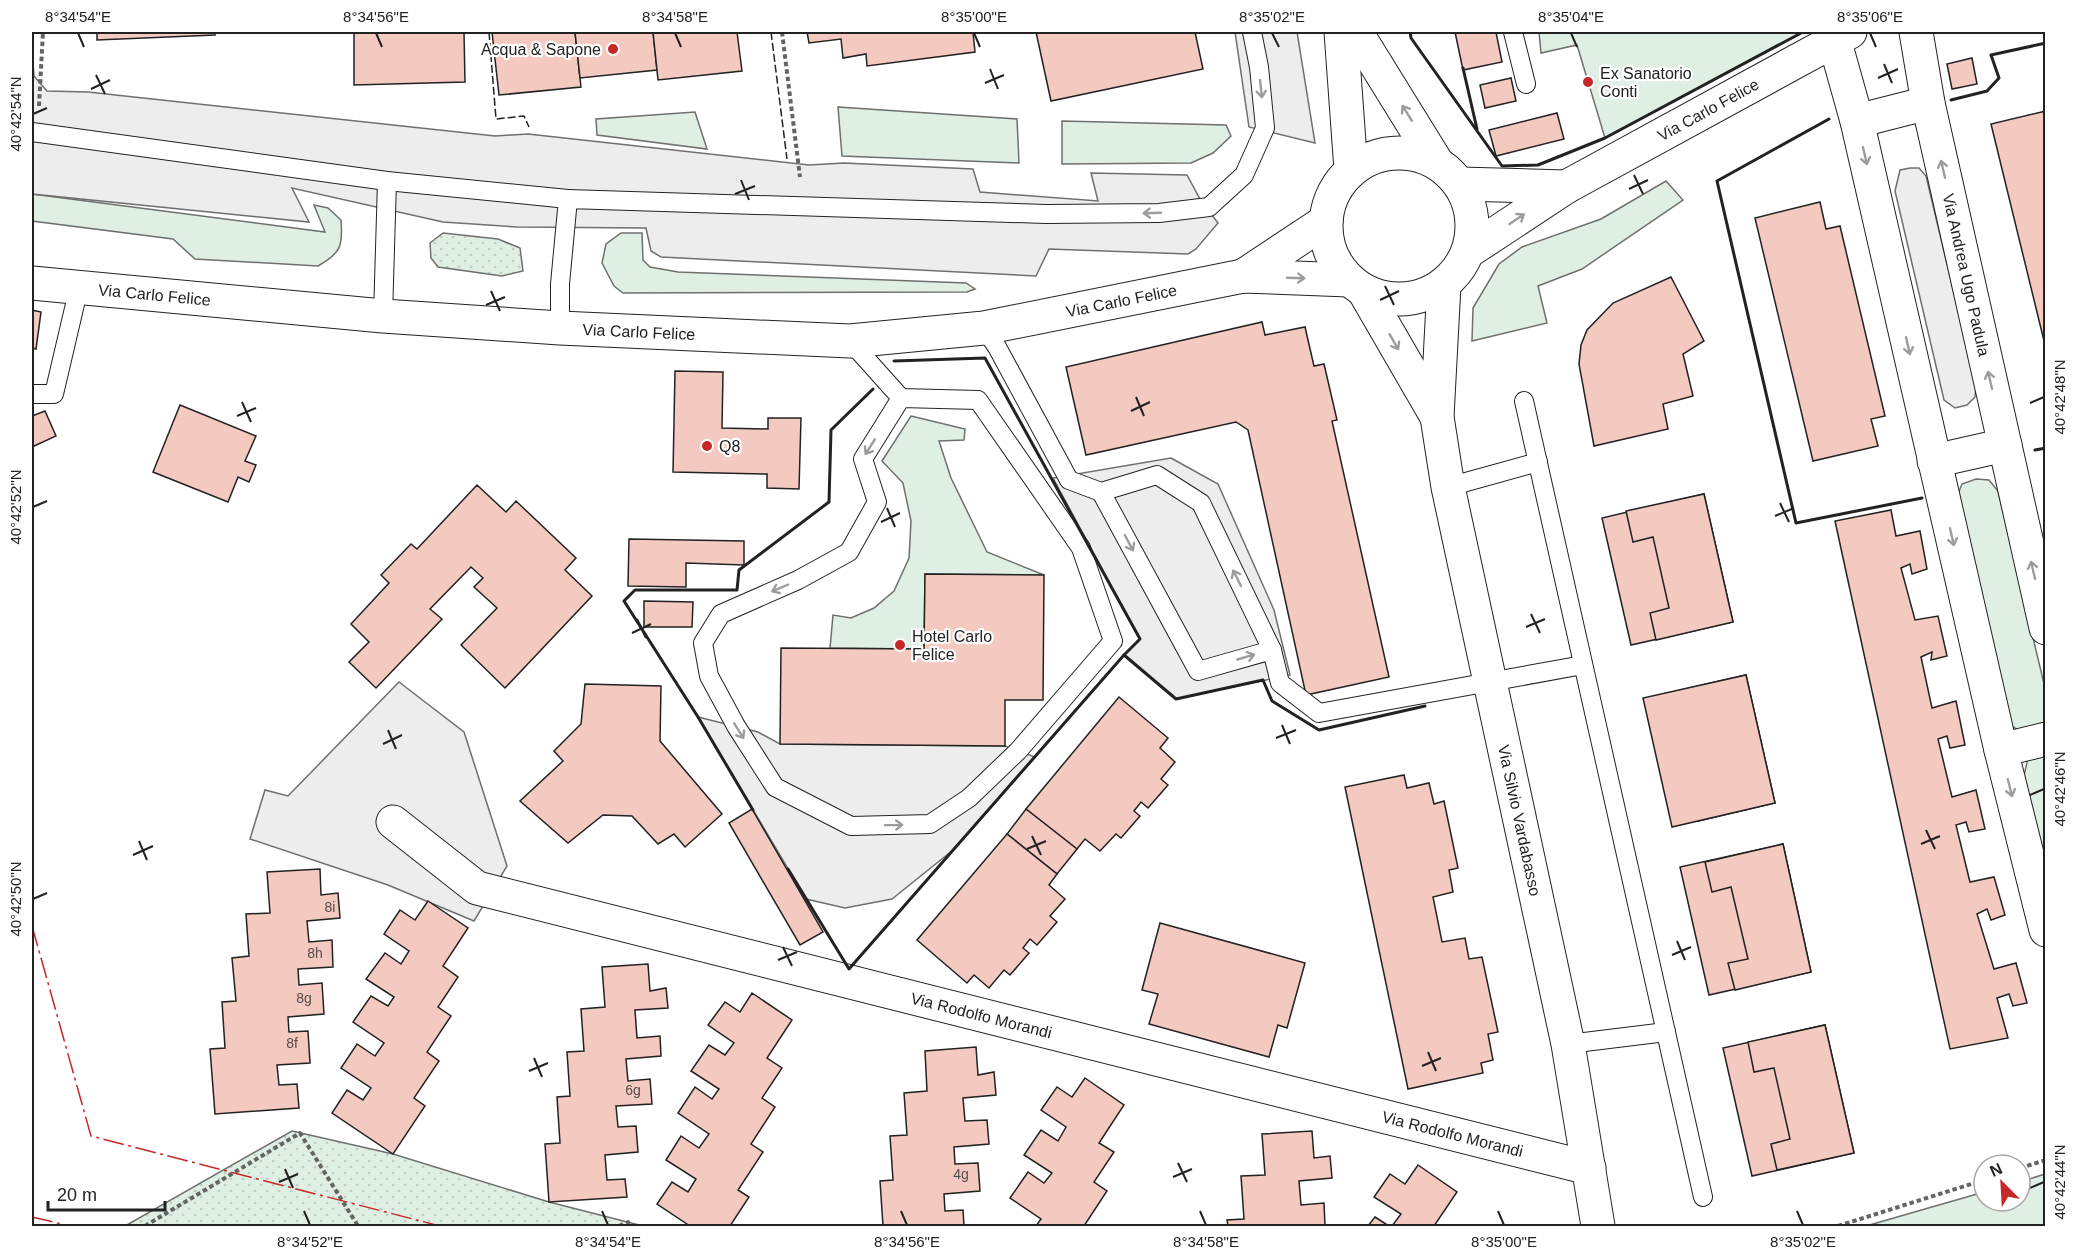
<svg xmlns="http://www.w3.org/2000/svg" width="2077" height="1258" font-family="Helvetica,sans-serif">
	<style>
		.grass { fill: #e0efe3; stroke: #6f6f6f; stroke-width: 1.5 }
		.park { fill: url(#park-dots); stroke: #6f6f6f; stroke-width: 1.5 }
		.parking { fill: #ededed; stroke: #6f6f6f; stroke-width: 1.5 }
		.building { fill: #f3c9c0; stroke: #222; stroke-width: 1.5 }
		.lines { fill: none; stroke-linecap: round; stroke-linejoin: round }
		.service-casing { stroke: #222; stroke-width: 20 }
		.minor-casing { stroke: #222; stroke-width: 35 }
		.secondary-casing { stroke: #222; stroke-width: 35 }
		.path { stroke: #646464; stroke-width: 4; stroke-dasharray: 4.5 3; stroke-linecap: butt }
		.service { stroke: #fff; stroke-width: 18 }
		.minor { stroke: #fff; stroke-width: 33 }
		.secondary { stroke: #fff; stroke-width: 33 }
		.fence { stroke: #222; stroke-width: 1.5; stroke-dasharray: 8 3; stroke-linecap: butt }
		.wall { stroke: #222; stroke-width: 3 }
		.power { stroke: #c62828; stroke-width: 1.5; stroke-dasharray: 21 4.5 3 4.5; stroke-linecap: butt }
		.oneway { stroke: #9c9c9c }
		.ticks { fill: none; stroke: #222; stroke-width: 2 }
		.poi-dot { fill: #c62828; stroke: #fff; stroke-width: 2 }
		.labels { text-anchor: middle; stroke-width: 4.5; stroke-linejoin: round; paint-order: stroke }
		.number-label { font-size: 14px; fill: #564c4a }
		.poi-label { font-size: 16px; fill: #222; stroke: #fff; text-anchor: start }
		.street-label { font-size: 16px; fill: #222; stroke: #fff }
		.neatline { fill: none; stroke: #222; stroke-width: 2 }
		.ticks-label { font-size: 15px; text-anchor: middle; fill: #222 }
	</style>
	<defs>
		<pattern id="park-dots" width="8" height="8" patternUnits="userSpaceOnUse" patternTransform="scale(1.5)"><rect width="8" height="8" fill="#e0efe3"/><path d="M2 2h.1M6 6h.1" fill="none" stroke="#c0cdc2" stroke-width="1.8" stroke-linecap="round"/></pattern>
	</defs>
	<rect width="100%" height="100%" fill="#fff"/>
	<!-- grass -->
	<g class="grass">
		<path d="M1539,32H1803L1605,138L1577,45L1541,53Z"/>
		<path d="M838,107L1017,119L1019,163L842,156Z"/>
		<path d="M695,112L707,149L597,135L596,119Z"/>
		<path d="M1062,121L1226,125L1231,136L1213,153L1191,163L1062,164Z"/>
		<path d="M1666,181L1683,200L1582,269L1538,286L1547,323L1472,341L1473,308L1499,264L1522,247L1601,219Z"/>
		<path d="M32,194L325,232L314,205L328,208L341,220C343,246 341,253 318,266L195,259L173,239L32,221Z"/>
		<path d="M621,233H642L643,260L650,267L678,272L966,283L975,289L967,292L623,293L614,286L602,263L606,244Z"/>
		<path d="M911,416L965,429L964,440L939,441L951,478L987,552L1044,575L925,574L924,649L830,648L833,615L851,618L874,608L894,591L909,558L911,521L903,483L882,461Z"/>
		<path d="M1976,479L1989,480L1998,491L2045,688V721L2036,730L2021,732L2005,721L1958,494L1962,484Z"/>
		<path d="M2045,754V886L2022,784L2028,758Z"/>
		<path d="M2045,1174V1226H1866L1984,1192V1201H2020V1182Z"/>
	</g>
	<!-- park -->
	<g class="park">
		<path d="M443,233L498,239L520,248L523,271L502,276L438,267L431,258L430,243Z"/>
		<path d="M292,1131L393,1154L549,1202L643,1226H125Z"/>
	</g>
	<!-- parking -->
	<g class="parking">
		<path d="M1235,32H1297L1315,143L1249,127Z"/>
		<path d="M32,50L34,76L47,91L88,92L495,136L528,134L809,165L844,163L973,169L980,192L1098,201L1091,173L1187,175L1200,199L1218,223L1196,249L1188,254L1049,249L1036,276L661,257L651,251L646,228L517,227L443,222L292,188L309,222L32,194Z"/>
		<path d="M1910,168H1919L1926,176L1976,386L1975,397L1967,405L1955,408L1944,400L1895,191L1900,170Z"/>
		<path d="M1171,458L1218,484L1274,610L1290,675L1176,699L1124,655L1140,639L1053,478Z"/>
		<path d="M399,682L464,732L507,866L474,921L388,885L250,839L265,790L288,796Z"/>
		<path d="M698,717L758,732L780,744L1005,746L1035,757L953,850L892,899L845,908L806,899Z"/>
	</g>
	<!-- building -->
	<g class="building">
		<path d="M97,32H215V35L97,40Z"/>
		<path d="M354,32H464L465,82L354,85Z"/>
		<path d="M492,32H575L581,87L499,95Z"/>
		<path d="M575,32H653L657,70L580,78Z"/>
		<path d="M653,32H737L742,71L658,80Z"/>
		<path d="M807,32H973L975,52L867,66L866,54L843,58L841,39L809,43Z"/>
		<path d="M1036,32H1195L1203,69L1051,101Z"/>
		<path d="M1455,32H1496L1502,62L1463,70Z"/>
		<path d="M1972,58L1977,84L1952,89L1947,64Z"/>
		<path d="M1511,78L1516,101L1485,108L1480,85Z"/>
		<path d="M2046,111V349L1991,124Z"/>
		<path d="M1557,113L1564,139L1496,156L1489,130Z"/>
		<path d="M1820,202L1826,229L1840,226L1885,416L1871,419L1878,446L1813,461L1755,218Z"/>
		<path d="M1671,277L1704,341L1683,354L1693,396L1663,404L1668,429L1594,446L1579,364L1581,345L1587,330L1613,303Z"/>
		<path d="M32,310L41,312L36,349L32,348Z"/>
		<path d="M1262,322L1265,335L1305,327L1314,366L1324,364L1337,420L1332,421L1389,677L1306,695L1248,430L1236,422L1086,455L1066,367Z"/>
		<path d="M675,371L723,372L722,428L768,429V418H801L799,489L767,488V474L673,472Z"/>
		<path d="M180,405L256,436L245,461L256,465L249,482L238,477L228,502L153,472Z"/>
		<path d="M45,411L56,436L32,447V416Z"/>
		<path d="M477,485L506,512L516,501L576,558L565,570L592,596L505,688L461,645L497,608L474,587L483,578L471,567L430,609L442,619L376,688L349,662L369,642L351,624L389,583L381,575L411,544L417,549Z"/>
		<path d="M1704,494L1733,622L1631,645L1602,518Z"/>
		<path d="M1704,494L1733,622L1656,640L1650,613L1669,608L1653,537L1633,542L1626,511Z"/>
		<path d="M1891,510L1896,536L1920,531L1927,569L1912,574L1910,564L1901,568L1915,620L1938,616L1947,656L1931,660L1932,652L1921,657L1932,708L1956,701L1965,745L1950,748L1947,736L1938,739L1952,797L1976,790L1985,829L1969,832L1966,822L1956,825L1970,882L1994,877L2005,915L1991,920L1987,909L1977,914L1994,969L2016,963L2027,1003L2013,1006L2009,994L1997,998L2008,1038L1950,1049L1835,521Z"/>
		<path d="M629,539L744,541V565L686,563V587L628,586Z"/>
		<path d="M925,574L1044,575L1043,700H1005V746L780,744L781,648L924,649Z"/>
		<path d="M644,601L693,602L692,627H644Z"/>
		<path d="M1746,675L1775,803L1698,821L1692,794L1711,790L1695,718L1675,723L1668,693Z"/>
		<path d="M1746,675L1775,803L1672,827L1643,698Z"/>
		<path d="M585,684L661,686L660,741L722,814L685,847L674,834L658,844L632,816L603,815L568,843L520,801L563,761L554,751L581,724Z"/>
		<path d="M1119,697L1168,738L1160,748L1175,762L1161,779L1168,785L1148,808L1141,802L1134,811L1140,816L1121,838L1116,834L1100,851L1085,839L1077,849L1026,809Z"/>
		<path d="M1404,775L1407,788L1429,783L1434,804L1444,801L1458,868L1449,870L1453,892L1433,897L1442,942L1465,938L1469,959L1482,957L1498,1032L1488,1034L1493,1060L1481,1063L1483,1073L1408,1089L1345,787Z"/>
		<path d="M752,809L823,932L800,945L729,823Z"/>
		<path d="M1026,809L1077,849L1057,874L1007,834Z"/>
		<path d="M1007,834L1057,874L1049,885L1065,899L1050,916L1057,922L1037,945L1030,939L1023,948L1029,953L1010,975L1004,970L989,988L974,975L967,983L917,940Z"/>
		<path d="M1783,844L1811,972L1709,995L1680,867Z"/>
		<path d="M1783,844L1811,972L1735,990L1728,963L1748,959L1731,887L1712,892L1705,862Z"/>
		<path d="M320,869L321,895L338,893L340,918L307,921L309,942L332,940L333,967L298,969L299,985L322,983L324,1014L288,1017L289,1032L308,1031L310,1063L277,1065L279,1085L297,1084L299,1108L215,1114L210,1049L225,1048L222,1002L236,1001L232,958L249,956L246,914L270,913L267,872Z"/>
		<path d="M428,901L468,928L443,966L458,977L438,1007L451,1016L427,1052L439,1061L414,1098L425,1106L393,1154L332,1113L347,1090L363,1100L371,1088L341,1068L357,1044L375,1056L384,1043L353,1022L371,996L388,1006L394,997L366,979L385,953L401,964L409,951L384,934L400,910L415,920Z"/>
		<path d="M1160,923L1305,963L1287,1028L1278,1025L1269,1057L1149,1024L1158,994L1142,990Z"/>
		<path d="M648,964L650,991L666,988L668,1008L635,1010L637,1038L660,1036L661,1056L626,1059L628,1081L650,1079L652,1104L616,1106L618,1127L636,1126L638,1152L605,1155L607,1180L625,1179L627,1197L549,1202L545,1144L560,1143L557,1097L570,1096L567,1052L584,1051L581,1009L605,1007L602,967Z"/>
		<path d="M752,993L792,1020L767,1058L782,1068L762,1098L775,1107L751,1144L763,1152L738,1190L749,1197L730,1226H690L657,1204L672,1182L688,1192L696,1179L666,1160L681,1136L699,1148L709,1134L678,1113L695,1087L712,1099L719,1089L691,1071L709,1045L725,1055L734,1043L708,1025L725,1002L740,1012Z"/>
		<path d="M1825,1025L1854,1153L1752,1176L1723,1048Z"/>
		<path d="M1825,1025L1854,1153L1777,1170L1771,1144L1790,1139L1774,1068L1754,1072L1748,1042Z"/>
		<path d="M976,1047L978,1075L994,1072L996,1095L963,1098L965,1121L987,1120L989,1144L954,1147L955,1164L978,1163L980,1191L944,1194L945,1211L963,1210L964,1226H883L880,1181L893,1180L890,1136L907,1135L904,1093L927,1091L925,1051Z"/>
		<path d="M1085,1078L1124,1105L1099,1143L1114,1152L1094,1182L1107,1191L1084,1226H1036L1041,1219L1010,1198L1028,1172L1044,1183L1052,1173L1024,1155L1041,1130L1058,1141L1066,1127L1041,1110L1057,1087L1072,1097Z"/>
		<path d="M1312,1131L1314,1158L1330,1156L1332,1178L1299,1181L1301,1205L1324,1203L1325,1226H1228L1227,1220L1244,1219L1241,1176L1265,1175L1262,1134Z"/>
		<path d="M1418,1165L1457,1192L1434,1226H1392L1401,1214L1374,1197L1390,1174L1405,1184Z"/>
		<path d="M1375,1217L1389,1226H1368Z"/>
	</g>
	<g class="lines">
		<!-- service casing -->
		<g class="service-casing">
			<g id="service">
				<path d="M1513,32L1526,84"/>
				<path d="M32,132L387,181L568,199"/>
				<path d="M383,316L387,181"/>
				<path d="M560,328V284L568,199L1046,214L1159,213L1209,207L1244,175L1265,128L1259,67L1252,32"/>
				<path d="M984,328L997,347L1069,480L1101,492L1157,475L1201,503L1272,650L1280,683L1319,713L1583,665"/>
				<path d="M850,341L901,398L978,400L1081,548L1113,641L1018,751L969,798L930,824L851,826L775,787L736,726L709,676L703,643L721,614L798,580L849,552L877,502L863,459L901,398"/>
				<path d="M32,394H54L79,287"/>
				<path d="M1524,401L1703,1197"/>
				<path d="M1448,487L1538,462"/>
				<path d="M1101,492L1198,671L1272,650"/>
				<path d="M1568,1044L1666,1032"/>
			</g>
		</g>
		<!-- minor casing -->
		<g class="minor-casing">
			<g id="minor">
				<path d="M1341,32L1351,170"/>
				<path d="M1356,32L1437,163"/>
				<path id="s1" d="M1916,32L1928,103L2046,628"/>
				<path d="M1834,39L1857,121L2001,750L2046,930"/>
				<path d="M1857,121L1928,103"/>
				<path d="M1934,461L2005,445"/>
				<path d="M2001,750L2046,739"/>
				<path id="s2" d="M393,822L477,888L1589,1168"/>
			</g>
		</g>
		<!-- secondary casing -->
		<g class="secondary-casing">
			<g id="secondary">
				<circle cx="1399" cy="226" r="73"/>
				<path d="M1460,184L1566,187"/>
				<path id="s3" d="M1469,251L1566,187L1850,32"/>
				<path d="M1243,276L1326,221"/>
				<path id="s4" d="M32,283L383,316L560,328L850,341L984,328L1243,276L1349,280"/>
				<path id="s5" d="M1444,285L1437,417L1448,487L1568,1044L1598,1226"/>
				<path d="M1364,291L1437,417"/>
			</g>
		</g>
		<!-- path -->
		<g class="path">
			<path d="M782,32L800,177"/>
			<path d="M39,106L43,32"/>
			<path d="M2020,1168L2046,1160"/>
			<path d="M145,1226L300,1133L358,1226"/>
			<path d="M619,1226L628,1222L631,1226"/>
			<path d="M1838,1226L1984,1180"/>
		</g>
		<!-- service -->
		<use href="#service" class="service"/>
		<!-- minor -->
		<use href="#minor" class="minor"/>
		<!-- secondary -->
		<use href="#secondary" class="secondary"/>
		<!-- fence -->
		<g class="fence">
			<path d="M489,32L496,119L524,116L529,127"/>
			<path d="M771,32L787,159"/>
		</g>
		<!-- wall -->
		<g class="wall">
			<path d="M1410,32L1411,38L1502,166L1538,165L1605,138L1803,32"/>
			<path d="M1463,68L1477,129"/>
			<path d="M1951,100L1987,91L1999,78L1991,55L2046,43"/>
			<path d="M1829,119L1717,181L1796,523L1922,498"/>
			<path d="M894,361L985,358L1140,639L1124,655L1176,699L1263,680L1272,701L1319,730L1425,706"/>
			<path d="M2035,450L2046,448"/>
			<path d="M753,810L698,717L624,601L635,590H737L739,570L829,502L831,430L873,389"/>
			<path d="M788,869L849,969L1124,655"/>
		</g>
		<!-- power -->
		<g class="power">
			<path d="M32,926L91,1136L440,1226"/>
			<path d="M32,1217L70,1226"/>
		</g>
	</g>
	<!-- one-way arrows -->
	<defs><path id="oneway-shaft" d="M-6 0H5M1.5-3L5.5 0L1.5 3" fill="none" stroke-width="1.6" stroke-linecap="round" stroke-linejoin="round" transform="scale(1.5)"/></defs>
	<g class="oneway">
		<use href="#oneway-shaft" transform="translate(1261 89) rotate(84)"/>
		<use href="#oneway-shaft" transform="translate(1407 113) rotate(-122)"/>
		<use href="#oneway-shaft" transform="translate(1865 156) rotate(77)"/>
		<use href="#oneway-shaft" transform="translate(1943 169) rotate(-103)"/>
		<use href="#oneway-shaft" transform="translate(1152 213) rotate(178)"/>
		<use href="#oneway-shaft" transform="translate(1517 219) rotate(-34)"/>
		<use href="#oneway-shaft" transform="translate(1296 278) rotate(2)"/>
		<use href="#oneway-shaft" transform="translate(1394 342) rotate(60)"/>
		<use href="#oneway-shaft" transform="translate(1908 346) rotate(77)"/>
		<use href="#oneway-shaft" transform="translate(1990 380) rotate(-103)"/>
		<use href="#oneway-shaft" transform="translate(870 447) rotate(122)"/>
		<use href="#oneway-shaft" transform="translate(1952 537) rotate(77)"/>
		<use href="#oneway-shaft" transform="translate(1129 543) rotate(62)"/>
		<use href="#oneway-shaft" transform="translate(2033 570) rotate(-103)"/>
		<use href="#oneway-shaft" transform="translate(1237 578) rotate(-116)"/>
		<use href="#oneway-shaft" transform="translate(780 588) rotate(157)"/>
		<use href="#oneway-shaft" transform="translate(1246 657) rotate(-16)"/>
		<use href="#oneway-shaft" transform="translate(739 731) rotate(58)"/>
		<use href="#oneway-shaft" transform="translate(2010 788) rotate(76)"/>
		<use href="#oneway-shaft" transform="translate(894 825) rotate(-1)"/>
	</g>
	<!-- ticks -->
	<path class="ticks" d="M78,33L84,47M376,33L382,47M675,33L681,47M974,33L980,47M1272,33L1279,47M1571,33L1577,47M1870,33L1876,47M1884,64L1892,83M990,69L998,89M96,75L105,94M1878,78L1898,69M985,83L1004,75M91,89L110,80M33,114L47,108M1634,175L1643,194M741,180L749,200M1629,189L1648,180M735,194L755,186M1385,286L1394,305M491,291L500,311M1380,300L1399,291M486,305L505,297M1136,397L1144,416M242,402L251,422M2030,403L2044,397M1131,411L1150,402M237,416L256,408M1780,503L1789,522M33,507L47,501M887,508L895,527M1775,516L1794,508M881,522L900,513M1531,614L1540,633M637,619L646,638M1526,627L1545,619M632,633L651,624M1282,725L1290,744M388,730L396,749M1276,738L1296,730M383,744L402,735M2030,795L2044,789M1926,830L1935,849M1032,836L1041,855M139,841L147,860M1921,844L1940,836M1027,849L1046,841M133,855L153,846M33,899L47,893M1677,941L1685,960M783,947L792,966M1672,955L1691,947M778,960L797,952M1428,1052L1436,1071M534,1058L542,1077M1422,1066L1441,1058M529,1071L548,1063M1178,1163L1187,1182M285,1169L293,1188M1173,1177L1192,1169M279,1182L298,1174M2030,1188L2044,1182M304,1211L310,1225M602,1211L608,1225M901,1211L907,1225M1200,1211L1206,1225M1498,1211L1504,1225M1797,1211L1803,1225"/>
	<!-- markers -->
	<g class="poi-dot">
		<circle cx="613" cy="49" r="6"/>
		<circle cx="1588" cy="82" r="6"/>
		<circle cx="707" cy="446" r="6"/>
		<circle cx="900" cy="645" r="6"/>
	</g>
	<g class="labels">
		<!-- number labels -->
		<g class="number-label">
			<text x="330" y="912">8i</text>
			<text x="315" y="958">8h</text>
			<text x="304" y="1003">8g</text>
			<text x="292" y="1048">8f</text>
			<text x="633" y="1095">6g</text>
			<text x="961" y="1179">4g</text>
		</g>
		<!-- poi labels -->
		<g class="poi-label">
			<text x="601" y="55" text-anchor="end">Acqua &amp; Sapone</text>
			<text x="1600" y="79">Ex Sanatorio<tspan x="1600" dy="18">Conti</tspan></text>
			<text x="719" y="452">Q8</text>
			<text x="912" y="642">Hotel Carlo<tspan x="912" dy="18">Felice</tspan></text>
		</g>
		<!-- street labels -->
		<g class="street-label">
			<text dy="6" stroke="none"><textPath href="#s3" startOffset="278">Via Carlo Felice</textPath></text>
			<text dy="6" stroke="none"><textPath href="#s1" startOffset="248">Via Andrea Ugo Padula</textPath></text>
			<text dy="6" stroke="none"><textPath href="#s4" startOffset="123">Via Carlo Felice</textPath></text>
			<text dy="6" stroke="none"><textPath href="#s4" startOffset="1095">Via Carlo Felice</textPath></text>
			<text dy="6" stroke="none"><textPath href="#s4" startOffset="609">Via Carlo Felice</textPath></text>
			<text dy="6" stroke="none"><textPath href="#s5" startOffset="544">Via Silvio Vardabasso</textPath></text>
			<text dy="6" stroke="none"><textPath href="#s2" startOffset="627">Via Rodolfo Morandi</textPath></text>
			<text dy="6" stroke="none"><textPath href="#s2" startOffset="1113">Via Rodolfo Morandi</textPath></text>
		</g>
	</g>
	<!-- border -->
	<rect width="2077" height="1258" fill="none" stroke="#ffffff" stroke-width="66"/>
	<!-- north arrow -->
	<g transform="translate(2002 1183) rotate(336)"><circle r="28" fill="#ffffff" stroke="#a7a7a7" stroke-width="1.5"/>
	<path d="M0-4.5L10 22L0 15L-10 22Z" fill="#c62828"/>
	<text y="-9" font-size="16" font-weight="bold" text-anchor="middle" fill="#222222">N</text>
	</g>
	<!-- scale -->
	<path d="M48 1201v9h117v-9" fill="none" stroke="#222222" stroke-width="3"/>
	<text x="57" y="1201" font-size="18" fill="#222222" stroke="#ffffff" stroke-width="4.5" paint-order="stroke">20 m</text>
	<rect x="33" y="33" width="2011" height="1192" class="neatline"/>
	<g class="ticks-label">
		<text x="78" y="22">8°34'54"E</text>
		<text x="376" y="22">8°34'56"E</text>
		<text x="675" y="22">8°34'58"E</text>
		<text x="974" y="22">8°35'00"E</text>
		<text x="1272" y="22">8°35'02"E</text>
		<text x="1571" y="22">8°35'04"E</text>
		<text x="1870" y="22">8°35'06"E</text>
		<text transform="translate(16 114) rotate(-90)" y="5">40°42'54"N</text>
		<text transform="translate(2060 397) rotate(-90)" y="5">40°42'48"N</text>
		<text transform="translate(16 507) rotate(-90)" y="5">40°42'52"N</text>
		<text transform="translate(2060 789) rotate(-90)" y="5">40°42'46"N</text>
		<text transform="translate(16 899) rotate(-90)" y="5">40°42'50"N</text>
		<text transform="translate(2060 1182) rotate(-90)" y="5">40°42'44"N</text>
		<text x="310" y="1247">8°34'52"E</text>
		<text x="608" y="1247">8°34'54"E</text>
		<text x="907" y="1247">8°34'56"E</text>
		<text x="1206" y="1247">8°34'58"E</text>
		<text x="1504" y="1247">8°35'00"E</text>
		<text x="1803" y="1247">8°35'02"E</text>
	</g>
</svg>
